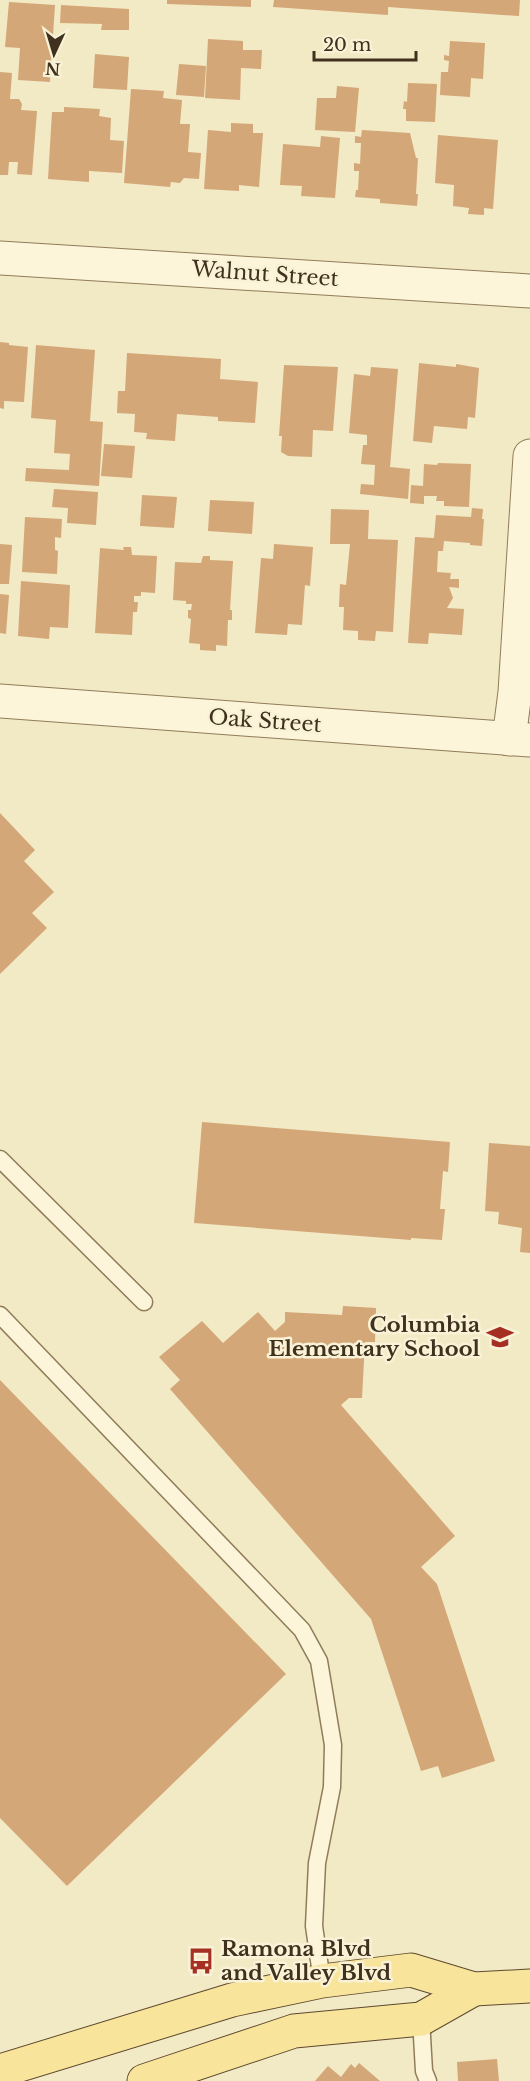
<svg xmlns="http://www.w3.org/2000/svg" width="530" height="2081" font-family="'Libre Baskerville',serif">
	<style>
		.building { fill: #d4a778 }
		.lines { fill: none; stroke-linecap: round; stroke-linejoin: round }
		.lane-casing { stroke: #907c59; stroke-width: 19 }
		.street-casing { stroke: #907c59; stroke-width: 35 }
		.primary-casing { stroke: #5d492d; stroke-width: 35 }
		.lane { stroke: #fcf5da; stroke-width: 16 }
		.street { stroke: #fcf5da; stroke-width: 33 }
		.primary { stroke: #f8e49b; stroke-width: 33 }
		.labels { text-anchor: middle; stroke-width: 5; stroke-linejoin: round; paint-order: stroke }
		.street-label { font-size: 21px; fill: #3f311e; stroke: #f9f2d6 }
		.poi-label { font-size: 21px; font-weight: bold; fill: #3f311e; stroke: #f9f2d6; text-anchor: end }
	</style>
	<rect width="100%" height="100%" fill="#f2e9c5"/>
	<!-- building -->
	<g class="building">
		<path d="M167,0H251V7L167,4Z"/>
		<path d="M274,0H520L519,16L388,7V15L273,7Z"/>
		<path d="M9,2L55,5L50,82L18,80L20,48L5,47Z"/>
		<path d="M61,5L129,9V30H101L102,24L60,23Z"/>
		<path d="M208,39L243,41V50H262L261,69L241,68L240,100L205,98Z"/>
		<path d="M450,41L485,43L483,79L471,78L470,97L440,95L441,72H448L449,61L444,60V55L449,56Z"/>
		<path d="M95,54L129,57L127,90L93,88Z"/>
		<path d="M179,64L206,66L204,97L176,95Z"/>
		<path d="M0,72L12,73L10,99H19L22,104L21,110L37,111L32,175L17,174L18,162H9L8,175H0Z"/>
		<path d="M408,83L437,84L435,122L406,121V109H403L404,101L407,102Z"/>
		<path d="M337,86L359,88L355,132L315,130L317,98H336Z"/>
		<path d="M131,89L164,91L163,98L182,100L180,124H190L188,152L201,153L199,179L184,178L180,183L171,182L170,187L124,183Z"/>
		<path d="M64,107L100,109L99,116L111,118L110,140L124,141L122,173L89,171V182L48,179L52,112H64Z"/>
		<path d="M231,123L253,124V133H263L259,187L239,185V191L204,189L208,130L231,132Z"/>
		<path d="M362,130L410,133L416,158H418L416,194H418L417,206L380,203V199L355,197L356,190H358L359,171H354V163L360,164L361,143H355V136L361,137Z"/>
		<path d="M438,135L498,140L493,209L484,208V215L468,214L469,208L453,206L454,185L435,183Z"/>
		<path d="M321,136L340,138L335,198L301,196L302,186L280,185L283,144L320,147Z"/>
		<path d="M0,342L9,343V345L28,347L24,402L4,401V409L0,408Z"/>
		<path d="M36,345L95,350L90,421L103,422L99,486L25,481L26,468L69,470L70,454L54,453L56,420L31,418Z"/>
		<path d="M127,353L221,359L220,379L258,382L255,423L218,421V417L177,414L175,441L146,439L147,433L134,432L135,414L117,413L118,391H125Z"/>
		<path d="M419,363L456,367V364L479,368L475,418L468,417L467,429L434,426L432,443L413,441Z"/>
		<path d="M284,365L338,367L333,431L313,430L312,457L288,456L281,452L282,436H279Z"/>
		<path d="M371,367L398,369L390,467L410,469L408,499L360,494L361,484L374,485L375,465L361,464L363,445H367V435L349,433L354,374L370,376Z"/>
		<path d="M104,444L135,446L132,478L101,476Z"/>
		<path d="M438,463L471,464L469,507L444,506V501H436L437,496H424V504L410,503L411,485L423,486L424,464L437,465Z"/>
		<path d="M54,489L98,492L96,525L67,523L68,508L52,507Z"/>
		<path d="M142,495L177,497L174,528L140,526Z"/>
		<path d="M210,500L254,502L252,534L208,531Z"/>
		<path d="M472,508L483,509L482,519H484L482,546L470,545V543L444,541L443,551H438L437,572L451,573L450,579H459V588L449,587L453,598L447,608L464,609L462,635L429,633L428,644L408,643L415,537L434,538L436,515L471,517Z"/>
		<path d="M331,509L369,510L368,539L398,540L393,632L376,631L375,641L358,640V631L343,630L344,607H339L340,584L346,585L350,544H330Z"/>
		<path d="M25,517L62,519L61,538L55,537V550L58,551L57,574L22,572Z"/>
		<path d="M0,544L12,545L9,584H0Z"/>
		<path d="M274,544L313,547L310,586L305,585L302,625L288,624L287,635L255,633L261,558L273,559Z"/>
		<path d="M123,547H131L132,555L157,556L155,593L141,592V596H134V602H138L137,612H133L132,635L95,633L100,548L124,550Z"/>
		<path d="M203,556H210V560L233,561L230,610H232V620H228L227,646L216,645V651L200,650V644L189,643L191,619L188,618V610H191L192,604H186V601L173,600L175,562L201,563Z"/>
		<path d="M21,581L70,585L68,628L50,627L49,639L18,636Z"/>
		<path d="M0,594L9,595L6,634L0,633Z"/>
		<path d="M0,813L35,850L24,861L54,892L32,913L47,928L0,974Z"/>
		<path d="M202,1122L450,1142L448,1172L443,1171L440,1209H445L442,1240L411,1238V1240L194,1223Z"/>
		<path d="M489,1143L530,1146V1253L520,1252L522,1228L498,1224L499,1212L485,1211Z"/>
		<path d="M343,1306L376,1308L375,1342H365L362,1398H349L341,1405L455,1536L421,1567L437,1584L495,1761L442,1778L438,1766L421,1771L371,1619L170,1389L180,1380L159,1357L202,1321L223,1343L258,1312L275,1331L285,1322V1312L342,1315Z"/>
		<path d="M0,1380L286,1674L67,1886L0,1818Z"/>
		<path d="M497,2059L499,2081H458L457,2062Z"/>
		<path d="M359,2063L380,2081H315L328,2066L341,2077L351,2064L355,2068Z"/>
	</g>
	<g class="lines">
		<!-- lane casing -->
		<g class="lane-casing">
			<g id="lane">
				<path d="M0,1159L144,1302"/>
				<path d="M0,1315L302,1630L319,1661L333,1745L332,1787L317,1863L314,1926L322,1981"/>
				<path d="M421,2019L424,2071L428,2081"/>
			</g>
		</g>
		<!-- street casing -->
		<g class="street-casing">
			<g id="street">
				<path d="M0,258L530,291"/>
				<path d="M0,701L530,740"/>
				<path d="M509,739L515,692L530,456"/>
			</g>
		</g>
		<!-- primary casing -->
		<g class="primary-casing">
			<g id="primary">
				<path d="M0,2071L232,2000L322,1981L411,1970L474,1989L530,1986"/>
				<path d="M144,2081L294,2031L421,2019L474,1989"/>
			</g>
		</g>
		<!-- lane -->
		<use href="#lane" class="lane"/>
		<!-- street -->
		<use href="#street" class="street"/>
		<!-- primary -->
		<use href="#primary" class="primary"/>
	</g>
	<!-- icons -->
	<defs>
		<g id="school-bare" transform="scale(2.07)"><path d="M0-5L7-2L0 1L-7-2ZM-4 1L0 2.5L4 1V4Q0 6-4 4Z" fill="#a52f23" stroke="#f9f2d6" stroke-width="2.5" paint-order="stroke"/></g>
		<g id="bus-bare" transform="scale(2.07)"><path d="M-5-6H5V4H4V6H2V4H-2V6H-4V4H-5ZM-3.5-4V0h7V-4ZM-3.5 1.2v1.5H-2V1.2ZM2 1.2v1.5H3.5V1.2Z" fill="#a52f23" stroke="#f9f2d6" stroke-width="2.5" paint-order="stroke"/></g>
	</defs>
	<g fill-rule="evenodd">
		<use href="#school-bare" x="500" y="1337"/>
		<use href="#bus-bare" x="201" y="1961"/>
	</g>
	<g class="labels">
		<!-- street labels -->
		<g class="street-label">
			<text transform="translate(265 274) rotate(4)" y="7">Walnut Street</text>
			<text transform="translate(265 721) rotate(4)" y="7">Oak Street</text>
		</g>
		<!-- poi labels -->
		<g class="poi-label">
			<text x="480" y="1332">Columbia<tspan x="480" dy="24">Elementary School</tspan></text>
			<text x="221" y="1956" text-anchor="start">Ramona Blvd<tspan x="221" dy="24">and Valley Blvd</tspan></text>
		</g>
	</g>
	<!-- north arrow -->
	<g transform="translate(54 54) rotate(184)" stroke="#f9f2d6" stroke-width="4.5" paint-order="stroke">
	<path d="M0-4.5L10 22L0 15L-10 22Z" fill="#3f311e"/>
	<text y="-9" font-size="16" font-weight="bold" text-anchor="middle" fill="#3f311e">N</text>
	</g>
	<!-- scale -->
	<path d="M314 51v9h102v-9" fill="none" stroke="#3f311e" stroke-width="3"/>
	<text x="323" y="51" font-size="18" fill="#3f311e" stroke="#f9f2d6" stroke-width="4.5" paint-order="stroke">20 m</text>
</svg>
